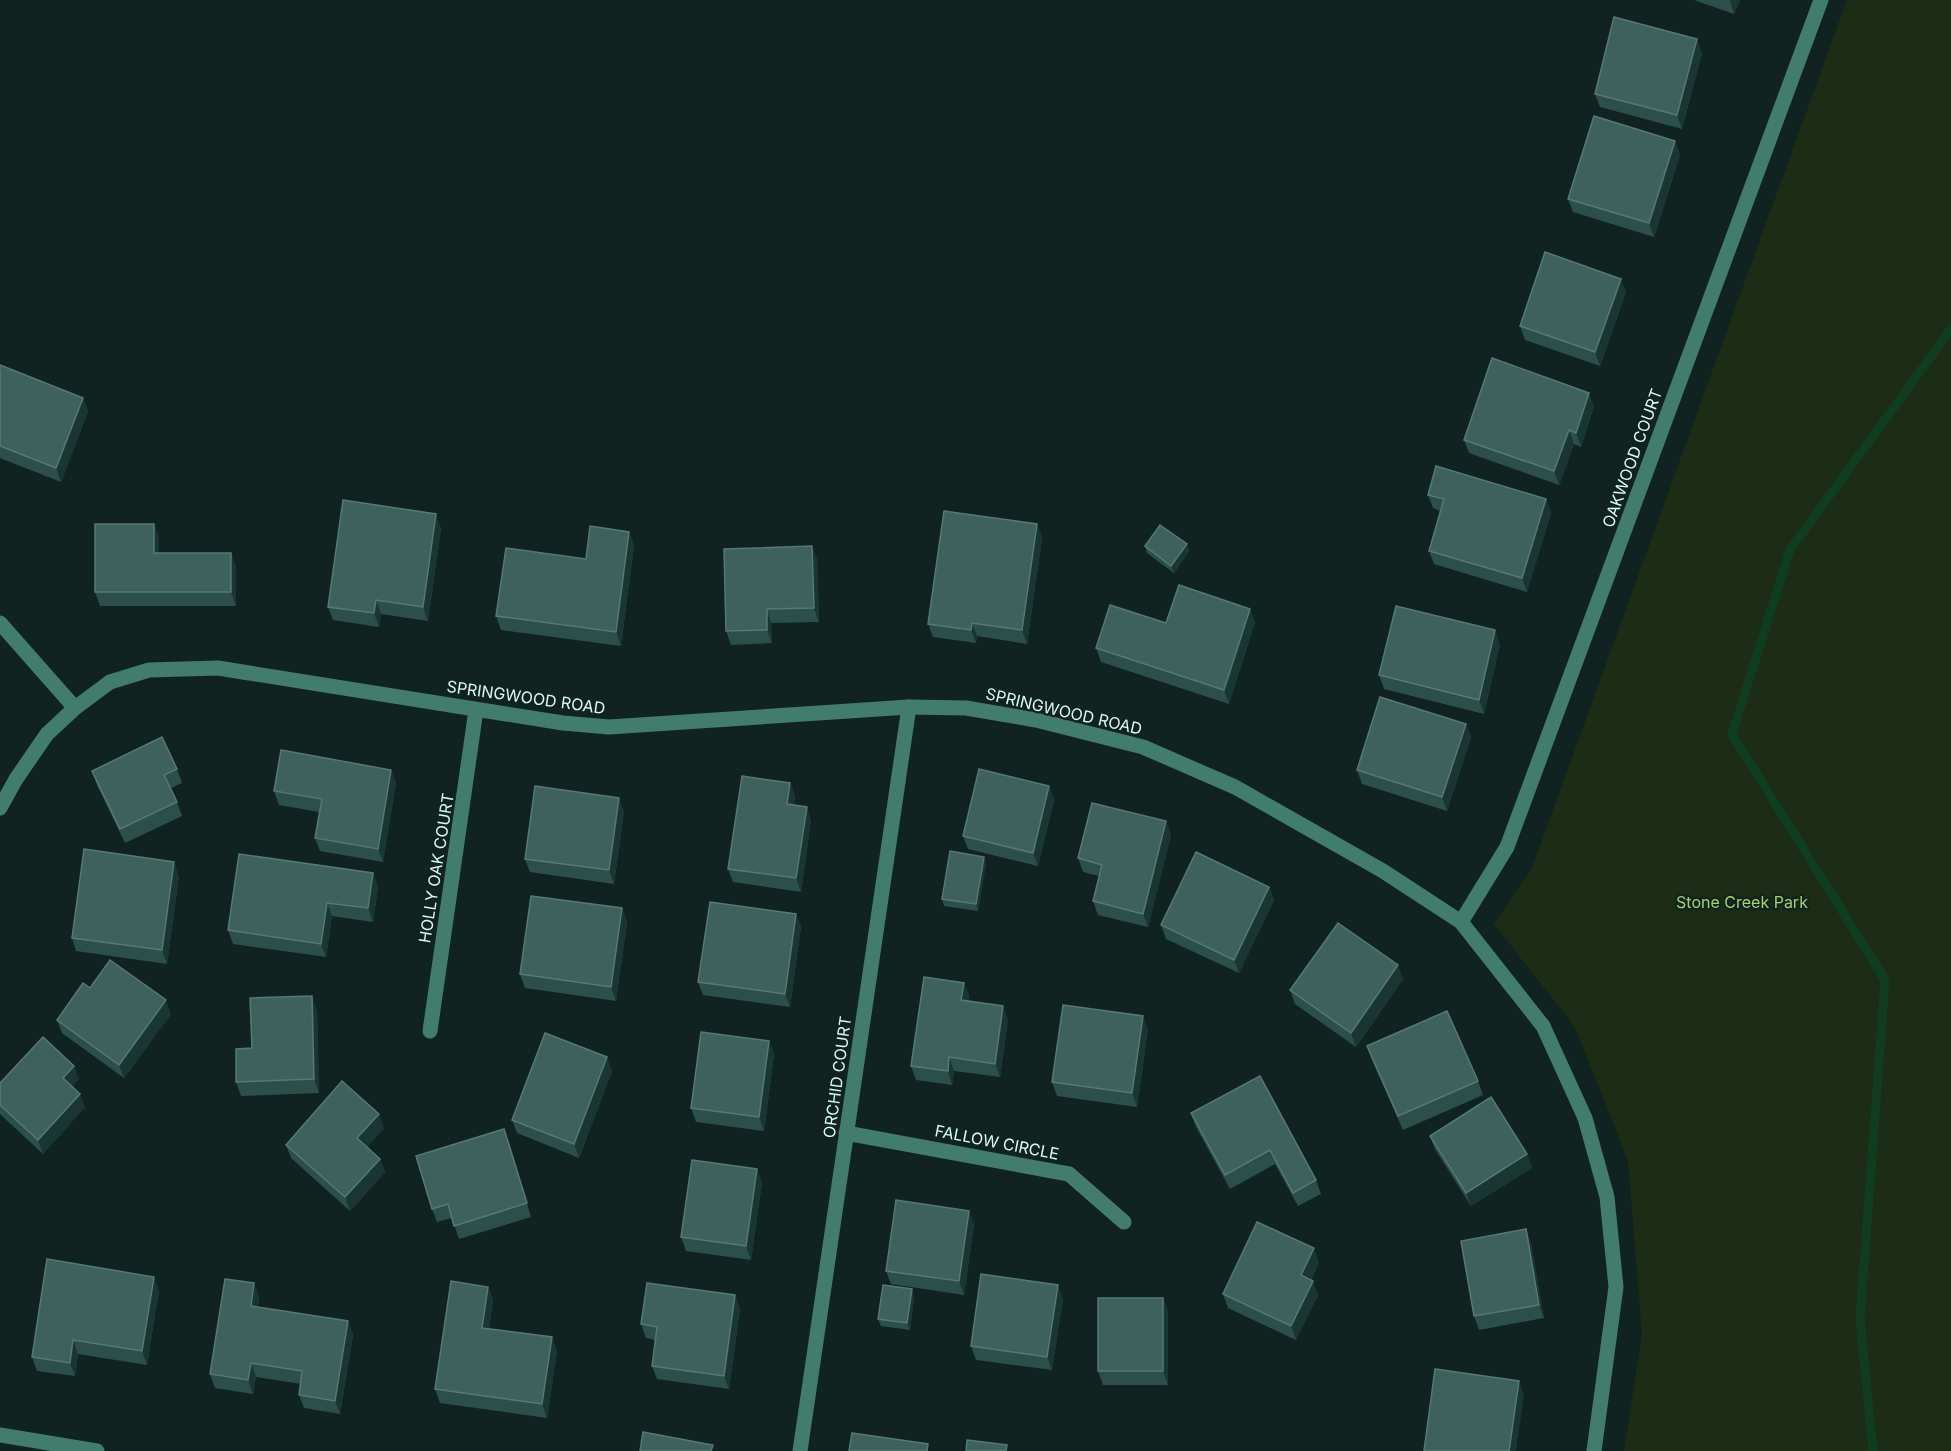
<svg xmlns="http://www.w3.org/2000/svg" width="1951" height="1451" font-family="Inter,sans-serif">
	<style>
		.green { fill: #1d2c15 }
		.lines { fill: none; stroke-linecap: round; stroke-linejoin: round }
		.stream { stroke: #103d1f; stroke-width: 9 }
		.minor { stroke: #427c6d; stroke-width: 15 }
		.wall { fill: #2c4f4b }
		.shaded-wall { fill: #193632 }
		.building { fill: #3e615d; stroke: #567975; stroke-width: 1.5 }
		.labels { text-anchor: middle; stroke-width: 4.5; stroke-linejoin: round; paint-order: stroke }
		.street-label { font-size: 16px; fill: #d8faf4; stroke: #112321 }
		.park-label { font-size: 16px; fill: #a4d26c; stroke: #112321 }
	</style>
	<rect width="100%" height="100%" fill="#112321"/>
	<!-- green -->
	<path class="green" d="M1847,0H1951V1451H1624L1642,1335L1628,1160L1575,1027L1494,924L1532,868Z"/>
	<g class="lines">
		<!-- stream -->
		<path class="stream" d="M1873,1451L1860,1319L1885,980L1732,734L1790,550L1951,329"/>
		<!-- minor -->
		<g class="minor">
			<path d="M0,623L75,708"/>
			<path d="M0,808L16,779L47,734L75,708L110,682L149,670L218,668L563,723L609,727L909,707L966,708L1036,720L1143,747L1235,787L1383,871L1461,922L1543,1026L1585,1118L1607,1197L1616,1287L1594,1451"/>
			<path d="M1461,922L1507,847L1821,0"/>
			<path d="M430,1031L476,710"/>
			<path d="M846,1133L1069,1174L1124,1222"/>
			<path d="M0,1435L97,1451"/>
			<path d="M800,1451L909,707"/>
		</g>
	</g>
	<!-- wall -->
	<g class="wall">
		<path d="M1694,0H1740L1734,14Z"/>
		<path d="M1702,53L1682,129L1600,107L1595,94Z"/>
		<path d="M1675,141L1680,155L1654,237L1573,212L1568,199Z"/>
		<path d="M1626,292L1600,366L1525,340L1520,326Z"/>
		<path d="M0,365L83,398L88,411L61,482L0,458Z"/>
		<path d="M1594,406L1581,447L1574,444L1559,485L1469,453L1464,440Z"/>
		<path d="M1428,495L1546,499L1551,513L1527,592L1434,564L1429,551L1440,511L1433,508Z"/>
		<path d="M154,524L159,538V553H231L236,567V606H100L95,592Z"/>
		<path d="M1037,524L1042,538L1027,644L977,636L976,643L933,637L928,624Z"/>
		<path d="M441,528L428,621L381,614L379,627L333,620L328,607Z"/>
		<path d="M629,532L634,545L621,646L501,630L496,616Z"/>
		<path d="M1187,544L1189,551L1174,573L1147,553L1145,546Z"/>
		<path d="M812,546L817,560L819,622L771,623L772,643L731,645L726,631Z"/>
		<path d="M1255,622L1229,704L1101,662L1096,648L1166,623Z"/>
		<path d="M1500,644L1484,714L1384,689L1379,675Z"/>
		<path d="M1466,724L1471,737L1447,811L1362,784L1357,770Z"/>
		<path d="M177,769L182,783L171,788L177,802L182,816L125,843L97,785L92,771Z"/>
		<path d="M391,770L396,783L383,862L320,851L315,838L319,812L279,805L274,791Z"/>
		<path d="M790,783L795,796L794,805L811,820L801,892L733,882L728,869Z"/>
		<path d="M1049,786L1054,800L1038,866L968,849L963,836Z"/>
		<path d="M624,812L614,884L530,872L525,859Z"/>
		<path d="M1166,821L1171,835L1148,927L1098,915L1093,901L1099,876L1083,872L1078,858Z"/>
		<path d="M984,857L986,863L978,911L944,906L942,899Z"/>
		<path d="M373,873L378,887L373,922L332,916L326,957L233,944L228,930Z"/>
		<path d="M179,876L167,964L76,951L72,938Z"/>
		<path d="M1269,887L1274,900L1239,973L1166,939L1161,925Z"/>
		<path d="M622,908L627,922L616,1001L525,988L520,974Z"/>
		<path d="M796,914L801,927L790,1007L703,995L698,982Z"/>
		<path d="M1403,979L1356,1047L1295,1004L1290,990Z"/>
		<path d="M964,983L969,996L968,1001L1008,1020L1000,1077L954,1071L952,1085L916,1080L911,1066Z"/>
		<path d="M90,988L171,1014L124,1078L62,1033L57,1020Z"/>
		<path d="M317,1010L319,1093L241,1096L236,1082Z"/>
		<path d="M1148,1029L1137,1107L1057,1096L1052,1082Z"/>
		<path d="M769,1041L774,1054L764,1131L696,1122L691,1108Z"/>
		<path d="M1367,1046L1478,1081L1483,1095L1403,1130L1372,1060Z"/>
		<path d="M612,1071L579,1158L517,1133L512,1120Z"/>
		<path d="M1260,1076L1316,1180L1321,1194L1298,1206L1275,1164L1230,1189L1196,1127L1191,1113Z"/>
		<path d="M79,1079L72,1086L85,1107L43,1154L0,1114V1083Z"/>
		<path d="M384,1128L367,1147L380,1159L385,1172L350,1211L291,1158L286,1145Z"/>
		<path d="M1430,1136L1527,1154L1532,1168L1471,1206L1435,1149Z"/>
		<path d="M509,1142L531,1217L459,1239L452,1218L437,1222L432,1209Z"/>
		<path d="M762,1182L751,1260L686,1251L681,1237Z"/>
		<path d="M974,1224L964,1295L891,1284L886,1271Z"/>
		<path d="M1526,1229L1531,1243L1544,1318L1479,1330L1474,1316Z"/>
		<path d="M1319,1262L1311,1280L1318,1295L1296,1340L1228,1308L1223,1294Z"/>
		<path d="M254,1283L259,1297L258,1307L348,1321L353,1335L340,1414L304,1408L299,1395L301,1384L256,1377L253,1394L215,1388L210,1374Z"/>
		<path d="M488,1287L493,1300L489,1329L552,1337L557,1351L547,1418L440,1403L435,1389Z"/>
		<path d="M912,1289L914,1296L910,1330L881,1326L878,1319Z"/>
		<path d="M159,1290L147,1365L78,1354L75,1376L37,1371L32,1357Z"/>
		<path d="M735,1295L740,1309L729,1389L657,1379L652,1366L655,1340L646,1338L641,1324Z"/>
		<path d="M1063,1298L1052,1370L976,1360L971,1346Z"/>
		<path d="M1163,1298L1168,1312V1385H1103L1098,1371Z"/>
	</g>
	<!-- shaded-wall -->
	<g class="shaded-wall">
		<path d="M1730,0H1740L1734,14Z"/>
		<path d="M1697,39L1702,53L1682,129L1677,115Z"/>
		<path d="M1675,141L1680,155L1654,237L1649,223Z"/>
		<path d="M1621,279L1626,292L1600,366L1595,352Z"/>
		<path d="M1589,393L1594,406L1581,447L1576,433Z"/>
		<path d="M83,398L88,411L61,482L56,468Z"/>
		<path d="M1569,430L1574,444L1559,485L1554,471Z"/>
		<path d="M1546,499L1551,513L1527,592L1522,578Z"/>
		<path d="M436,514L441,528L428,621L423,607Z"/>
		<path d="M154,524L159,538V567L154,553Z"/>
		<path d="M1037,524L1042,538L1027,644L1022,630Z"/>
		<path d="M629,532L634,545L621,646L616,632Z"/>
		<path d="M1187,544L1189,551L1174,573L1171,566Z"/>
		<path d="M812,546L817,560L819,622L814,608Z"/>
		<path d="M231,553L236,567V606L231,592Z"/>
		<path d="M376,600L381,614L379,627L374,613Z"/>
		<path d="M767,609L771,623L772,643L767,630Z"/>
		<path d="M1250,609L1255,622L1229,704L1224,690Z"/>
		<path d="M972,623L977,636L976,643L971,630Z"/>
		<path d="M1495,630L1500,644L1484,714L1479,700Z"/>
		<path d="M1466,724L1471,737L1447,811L1442,797Z"/>
		<path d="M391,770L396,783L383,862L378,849Z"/>
		<path d="M790,783L795,796L792,817L787,804Z"/>
		<path d="M1049,786L1054,800L1038,866L1033,853Z"/>
		<path d="M619,798L624,812L614,884L609,870Z"/>
		<path d="M807,807L811,820L801,892L796,878Z"/>
		<path d="M1166,821L1171,835L1148,927L1143,914Z"/>
		<path d="M984,857L986,863L978,911L976,904Z"/>
		<path d="M174,862L179,876L167,964L162,950Z"/>
		<path d="M373,873L378,887L373,922L368,908Z"/>
		<path d="M1269,887L1274,900L1239,973L1234,960Z"/>
		<path d="M327,903L332,916L326,957L321,944Z"/>
		<path d="M622,908L627,922L616,1001L611,987Z"/>
		<path d="M796,914L801,927L790,1007L785,994Z"/>
		<path d="M1398,965L1403,979L1356,1047L1351,1033Z"/>
		<path d="M964,983L969,996L966,1014L961,1000Z"/>
		<path d="M312,996L317,1010L319,1093L314,1079Z"/>
		<path d="M166,1000L171,1014L124,1078L119,1065Z"/>
		<path d="M1003,1006L1008,1020L1000,1077L995,1064Z"/>
		<path d="M1143,1016L1148,1029L1137,1107L1132,1093Z"/>
		<path d="M769,1041L774,1054L764,1131L759,1117Z"/>
		<path d="M607,1057L612,1071L579,1158L574,1144Z"/>
		<path d="M949,1057L954,1071L952,1085L948,1071Z"/>
		<path d="M74,1066L79,1079L68,1091L63,1078Z"/>
		<path d="M80,1094L85,1107L43,1154L38,1140Z"/>
		<path d="M379,1114L384,1128L362,1152L357,1138Z"/>
		<path d="M504,1129L509,1142L531,1217L527,1203Z"/>
		<path d="M1527,1154L1532,1168L1471,1206L1466,1193Z"/>
		<path d="M380,1159L385,1172L350,1211L345,1197Z"/>
		<path d="M757,1169L762,1182L751,1260L746,1246Z"/>
		<path d="M969,1211L974,1224L964,1295L959,1281Z"/>
		<path d="M1526,1229L1531,1243L1544,1318L1539,1305Z"/>
		<path d="M1314,1248L1319,1262L1306,1289L1301,1275Z"/>
		<path d="M154,1277L159,1290L147,1365L142,1351Z"/>
		<path d="M1313,1281L1318,1295L1296,1340L1291,1326Z"/>
		<path d="M254,1283L259,1297L256,1319L251,1306Z"/>
		<path d="M1058,1285L1063,1298L1052,1370L1047,1357Z"/>
		<path d="M488,1287L493,1300L487,1341L482,1328Z"/>
		<path d="M912,1289L914,1296L910,1330L907,1323Z"/>
		<path d="M735,1295L740,1309L729,1389L724,1376Z"/>
		<path d="M1163,1298L1168,1312V1385L1163,1371Z"/>
		<path d="M348,1321L353,1335L340,1414L335,1401Z"/>
		<path d="M552,1337L557,1351L547,1418L542,1404Z"/>
		<path d="M73,1340L78,1354L75,1376L70,1363Z"/>
		<path d="M251,1363L256,1377L253,1394L248,1380Z"/>
		<path d="M1519,1381L1524,1395L1516,1451H1509Z"/>
	</g>
	<!-- building -->
	<g class="building">
		<path d="M1614,17L1697,39L1677,115L1595,94Z"/>
		<path d="M1594,116L1675,141L1649,223L1568,199Z"/>
		<path d="M1545,252L1621,279L1595,352L1520,326Z"/>
		<path d="M1492,358L1589,393L1576,433L1569,430L1554,471L1464,440Z"/>
		<path d="M0,365L83,398L56,468L0,446Z"/>
		<path d="M1436,466L1546,499L1522,578L1429,551L1444,499L1428,495Z"/>
		<path d="M343,500L436,514L423,607L376,600L374,613L328,607Z"/>
		<path d="M944,511L1037,524L1022,630L972,623L971,630L928,624Z"/>
		<path d="M95,524H154V553H231V592H95Z"/>
		<path d="M1160,525L1187,544L1171,566L1145,546Z"/>
		<path d="M590,526L629,532L616,632L496,616L506,548L586,559Z"/>
		<path d="M812,546L814,608L767,609V630L726,631L724,549Z"/>
		<path d="M1179,585L1250,609L1224,690L1096,648L1110,605L1166,623Z"/>
		<path d="M1396,606L1495,630L1479,700L1379,675Z"/>
		<path d="M1380,697L1466,724L1442,797L1357,770Z"/>
		<path d="M162,737L177,769L164,775L177,802L120,829L92,771Z"/>
		<path d="M281,750L391,770L378,849L315,838L322,799L274,791Z"/>
		<path d="M979,769L1049,786L1033,853L963,836Z"/>
		<path d="M742,776L790,783L787,804L807,807L796,878L728,869Z"/>
		<path d="M535,786L619,798L609,870L525,859Z"/>
		<path d="M1092,803L1166,821L1143,914L1093,901L1102,865L1078,858Z"/>
		<path d="M84,849L174,862L162,950L72,938Z"/>
		<path d="M950,851L984,857L976,904L942,899Z"/>
		<path d="M1196,852L1269,887L1234,960L1161,925Z"/>
		<path d="M239,854L373,873L368,908L327,903L321,944L228,930Z"/>
		<path d="M531,896L622,908L611,987L520,974Z"/>
		<path d="M710,902L796,914L785,994L698,982Z"/>
		<path d="M1338,923L1398,965L1351,1033L1290,990Z"/>
		<path d="M110,960L166,1000L119,1065L57,1020L83,983L90,988Z"/>
		<path d="M924,977L964,983L961,1000L1003,1006L995,1064L949,1057L948,1071L911,1066Z"/>
		<path d="M312,996L314,1079L236,1082V1049L252,1048L250,998Z"/>
		<path d="M1063,1005L1143,1016L1132,1093L1052,1082Z"/>
		<path d="M1447,1011L1478,1081L1398,1116L1367,1046Z"/>
		<path d="M701,1032L769,1041L759,1117L691,1108Z"/>
		<path d="M545,1033L607,1057L574,1144L512,1120Z"/>
		<path d="M43,1037L74,1066L63,1078L80,1094L38,1140L0,1105V1083Z"/>
		<path d="M1260,1076L1316,1180L1293,1193L1270,1150L1225,1175L1191,1113Z"/>
		<path d="M342,1081L379,1114L357,1138L380,1159L345,1197L286,1145Z"/>
		<path d="M1491,1097L1527,1154L1466,1193L1430,1136Z"/>
		<path d="M504,1129L527,1203L454,1226L448,1204L432,1209L416,1156Z"/>
		<path d="M692,1160L757,1169L746,1246L681,1237Z"/>
		<path d="M896,1200L969,1211L959,1281L886,1271Z"/>
		<path d="M1257,1222L1314,1248L1301,1275L1313,1281L1291,1326L1223,1294Z"/>
		<path d="M1526,1229L1539,1305L1474,1316L1461,1241Z"/>
		<path d="M47,1259L154,1277L142,1351L73,1340L70,1363L32,1357Z"/>
		<path d="M981,1274L1058,1285L1047,1357L971,1346Z"/>
		<path d="M225,1279L254,1283L251,1306L348,1321L335,1401L299,1395L302,1371L251,1363L248,1380L210,1374Z"/>
		<path d="M451,1281L488,1287L482,1328L552,1337L542,1404L435,1389Z"/>
		<path d="M647,1283L735,1295L724,1376L652,1366L657,1327L641,1324Z"/>
		<path d="M883,1285L912,1289L907,1323L878,1319Z"/>
		<rect x="1098" y="1298" width="65" height="73"/>
		<path d="M1435,1369L1519,1381L1509,1451H1424Z"/>
		<path d="M643,1432L713,1445L711,1451H640Z"/>
		<path d="M852,1433L928,1444L927,1451H849Z"/>
		<path d="M967,1440L1007,1445L1006,1451H966Z"/>
	</g>
	<g class="labels">
		<!-- street labels -->
		<g class="street-label">
			<text transform="translate(1632 458) rotate(-70)" y="6">OAKWOOD COURT</text>
			<text transform="translate(526 697) rotate(8)" y="6">SPRINGWOOD ROAD</text>
			<text transform="translate(1064 711) rotate(13)" y="6">SPRINGWOOD ROAD</text>
			<text transform="translate(436 868) rotate(-81)" y="6">HOLLY OAK COURT</text>
			<text transform="translate(837 1077) rotate(-82)" y="6">ORCHID COURT</text>
			<text transform="translate(997 1142) rotate(11)" y="6">FALLOW CIRCLE</text>
		</g>
		<!-- park labels -->
		<g class="park-label">
			<text x="1742" y="908">Stone Creek Park</text>
		</g>
	</g>
</svg>
